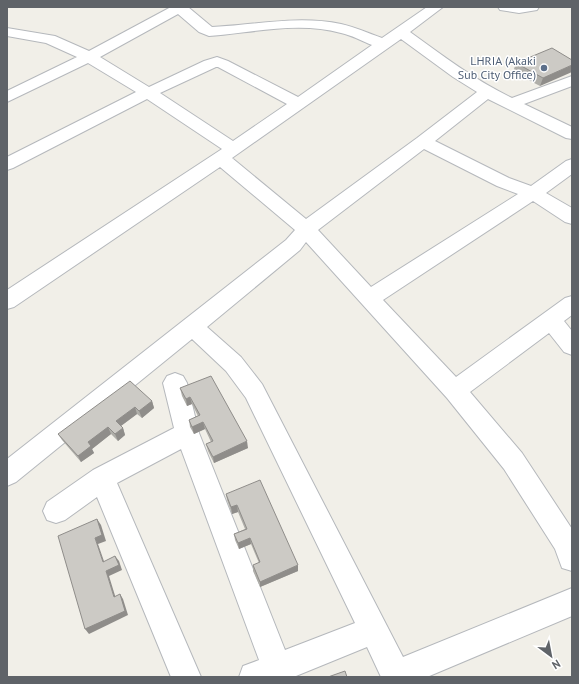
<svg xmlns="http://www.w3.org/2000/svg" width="579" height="684" font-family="'PT Sans',sans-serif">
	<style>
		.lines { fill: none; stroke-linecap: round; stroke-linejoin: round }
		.minor-casing { stroke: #b5b8bc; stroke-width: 2 }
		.minor { fill: #fff; fill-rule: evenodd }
		.wall { fill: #afaea9 }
		.shaded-wall { fill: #8f8d8a }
		.building { fill: #cccac5; stroke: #8f8d8a }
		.service-dot { fill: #5c6f8a; stroke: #fff; stroke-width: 1.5 }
		.labels { text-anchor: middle; stroke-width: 3; stroke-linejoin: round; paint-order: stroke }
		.far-service-label { font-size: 12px; fill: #4e5e75; stroke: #fff; text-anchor: end }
	</style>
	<rect width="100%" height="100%" fill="#f1efe8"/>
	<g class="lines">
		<!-- minor casing -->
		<g class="minor-casing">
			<g id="minor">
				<path d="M171,7H188L212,27C255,25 298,15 341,24C355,27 368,33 382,38L427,7H443L410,32C443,56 475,80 512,98L572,76V86L524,104L572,127V139L566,138L488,99L435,141L509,178L531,186L566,161L572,159V174L546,193L572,208V224L565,222L533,201L383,300L456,377L565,298L572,296V315L564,321L572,331V355L564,352L549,333L470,392L522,453L572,529V571L562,568L555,549L504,469L447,398L306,242L300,250L207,327L241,357L262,384L403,657L572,588V616L427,677H381L367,647L296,676V677H239L243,666L259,660L181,449L117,483L201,677H171L97,497L65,520L56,523L47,520L43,511L47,502L93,470L174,428L163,383L167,376L175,373L183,376L187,383L199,433L285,650L355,623L246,398L226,371L192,339L16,482L7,486V459L286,240L295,230L220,167L14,307L7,309V290L222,149L147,99L13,168L7,170V157L136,92L88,63L7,102V91L77,57L46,43L7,36V28L55,36L89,51ZM178,14L199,32L209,36C252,33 298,21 341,33C351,35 362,41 372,45L298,97L228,61L217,57L204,61L149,87L100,57ZM401,39L453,77L477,92L417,138L306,219L232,158ZM216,67H218L287,104L233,141L160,93ZM424,149L497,186L518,194L371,287L318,230Z"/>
				<path d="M498,7H539L537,10L519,13L500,10Z"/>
			</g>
		</g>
		<!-- minor -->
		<use href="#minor" class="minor"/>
	</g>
	<!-- wall -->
	<g class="wall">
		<path d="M572,60L540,86L513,72L516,63Z"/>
		<path d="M180,388L248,448L214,463L208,451L206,444L211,442L205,429L194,434L190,427L189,420L198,416L192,404L187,406L182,396Z"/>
		<path d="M152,401L154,408L142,418L137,414L121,426L123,428L125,435L118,441L111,434L92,449L94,453L81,462L62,440L58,434Z"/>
		<path d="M226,494L298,571L260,587L253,571V565L259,563L251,544L239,549L235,540L234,534L245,529L238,512L232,514L227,500Z"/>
	</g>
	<!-- shaded-wall -->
	<g class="shaded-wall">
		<path d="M572,65V72L540,86L543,78Z"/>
		<path d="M190,397L192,404L187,406L186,399Z"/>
		<path d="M152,401L154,408L142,418L139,411Z"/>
		<path d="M135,407L137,414L118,428L116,421Z"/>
		<path d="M203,422L205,429L194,434L192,427Z"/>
		<path d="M108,427L111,434L92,449L94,453L81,462L78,456L88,442Z"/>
		<path d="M123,428L125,435L118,441L115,434Z"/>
		<path d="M247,441L248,448L214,463L213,457Z"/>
		<path d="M237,505L238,512L232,514L231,507Z"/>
		<path d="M97,519L101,525L106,541L98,544L106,567L103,562L95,538Z"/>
		<path d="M250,538L251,544L239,549L238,543Z"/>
		<path d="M115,556L119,561L122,570L109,576L117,602L114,597L106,571Z"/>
		<path d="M298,565V571L260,587V582Z"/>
		<path d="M120,594L123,599L128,615L89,634L85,629Z"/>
	</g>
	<!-- building -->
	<g class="building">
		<path d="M552,48L572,60V65L543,78L516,63Z"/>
		<path d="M211,376L247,441L213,457L206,444L213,441L203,422L192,427L189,420L200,415L190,397L186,399L180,388Z"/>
		<path d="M130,381L152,401L139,411L135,407L116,421L123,428L115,434L108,427L88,442L91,446L78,456L58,434Z"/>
		<path d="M260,480L298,565L260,582L253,565L260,562L250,538L238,543L234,534L247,529L237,505L231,507L226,494Z"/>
		<path d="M97,519L102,535L95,538L103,562L115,556L119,565L106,571L114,597L120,594L125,611L85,629L58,536Z"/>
		<path d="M345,671L347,677H328Z"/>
	</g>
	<!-- markers -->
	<circle class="service-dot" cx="544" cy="68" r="4"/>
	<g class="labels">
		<!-- far-service labels -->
		<g class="far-service-label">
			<text x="536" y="65">LHRIA (Akaki<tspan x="536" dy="14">Sub City Office)</tspan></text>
		</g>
	</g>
	<!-- border -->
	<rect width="579" height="684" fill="none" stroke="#5f6368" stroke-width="16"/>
	<!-- north arrow -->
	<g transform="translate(551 656) rotate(148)" stroke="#ffffff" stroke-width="3" paint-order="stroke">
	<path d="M0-3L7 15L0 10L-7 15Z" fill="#5f6368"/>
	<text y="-6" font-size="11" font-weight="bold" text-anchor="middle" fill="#5f6368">N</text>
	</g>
</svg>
